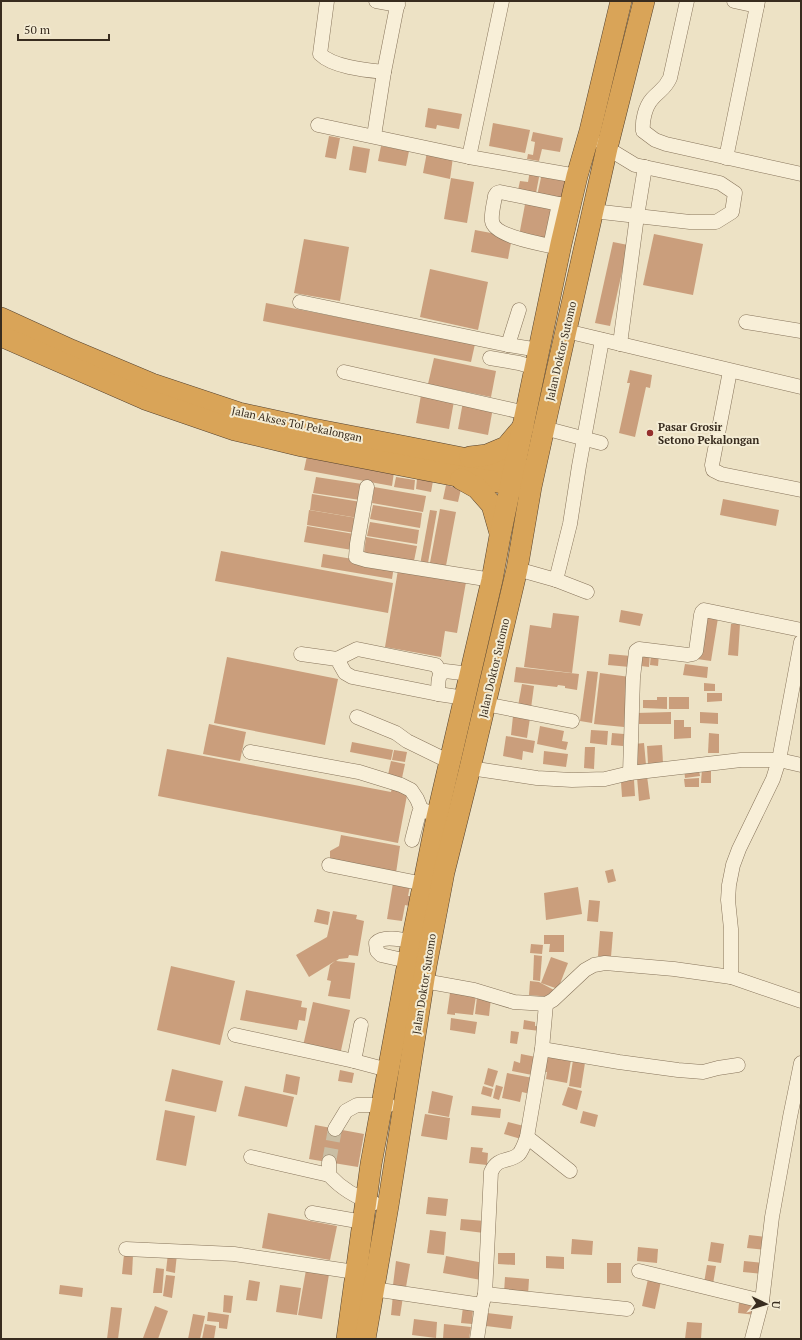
<svg xmlns="http://www.w3.org/2000/svg" width="802" height="1340" font-family="'PT Serif',serif">
	<style>
		.building { fill: #ca9e7c }
		.lines { fill: none; stroke-linecap: round; stroke-linejoin: round }
		.minor-tunnel { stroke: #c9bea4; stroke-width: 14; stroke-dasharray: 14 7; stroke-linecap: butt }
		.minor-casing { stroke: #87745b; stroke-width: 15 }
		.highway-casing { stroke: #55422f; stroke-width: 22 }
		.minor { stroke: #f8efd8; stroke-width: 14 }
		.highway { stroke: #d9a458; stroke-width: 21 }
		.poi-dot { fill: #942f2d; stroke: #f4ecd4; stroke-width: 1.5 }
		.labels { text-anchor: middle; stroke-width: 4; stroke-linejoin: round; paint-order: stroke }
		.street-label { font-size: 11px; fill: #382c1f; stroke: #f4ecd4 }
		.poi-label { font-size: 11px; font-weight: bold; fill: #382c1f; stroke: #f4ecd4; text-anchor: start }
	</style>
	<rect width="100%" height="100%" fill="#ede2c5"/>
	<!-- building -->
	<g class="building">
		<path d="M428,108L462,114L459,129L437,125L436,129L425,127Z"/>
		<path d="M493,123L530,130L525,153L489,146Z"/>
		<path d="M533,132L563,138L560,152L542,149L539,161L527,159L528,154L533,155L535,142L531,141Z"/>
		<path d="M329,136L340,138L336,159L325,157Z"/>
		<path d="M353,146L370,149L366,173L349,170Z"/>
		<path d="M381,146L409,151L406,166L378,161Z"/>
		<path d="M427,152L453,157L450,179L423,173Z"/>
		<path d="M530,170L540,172L536,193L518,190L520,181L528,182Z"/>
		<path d="M542,173L567,179L562,202L537,196Z"/>
		<path d="M451,178L474,182L467,223L444,219Z"/>
		<path d="M526,199L555,205L548,242L519,236Z"/>
		<path d="M475,230L512,237L508,259L471,252Z"/>
		<path d="M654,234L703,244L693,295L643,285Z"/>
		<path d="M304,239L349,247L340,301L294,293Z"/>
		<path d="M613,242L628,245L610,326L595,323Z"/>
		<path d="M430,269L488,282L478,330L420,317Z"/>
		<path d="M266,303L475,344L471,362L263,321Z"/>
		<path d="M434,358L496,371L491,397L428,384Z"/>
		<path d="M630,370L652,375L650,388L646,387L635,437L619,433L630,383H627Z"/>
		<path d="M421,395L454,401L449,429L416,423Z"/>
		<path d="M463,402L493,408L488,435L458,429Z"/>
		<path d="M307,456L394,472L392,486L304,470Z"/>
		<path d="M316,477L362,484L360,500L313,493Z"/>
		<path d="M396,477L415,480L414,490L394,487Z"/>
		<path d="M417,479L433,481L431,492L416,489Z"/>
		<path d="M446,485L461,489L458,502L443,499Z"/>
		<path d="M374,487L426,496L423,512L372,503Z"/>
		<path d="M312,494L361,502L358,518L310,510Z"/>
		<path d="M723,499L779,510L776,526L720,515Z"/>
		<path d="M373,505L422,513L420,528L370,519Z"/>
		<path d="M440,509L456,512L445,571L429,568Z"/>
		<path d="M309,510L357,518L355,533L307,525Z"/>
		<path d="M430,510L437,511L428,563L420,565Z"/>
		<path d="M370,522L419,530L417,544L367,536Z"/>
		<path d="M307,526L354,534L352,550L304,542Z"/>
		<path d="M366,537L417,546L414,561L364,553Z"/>
		<path d="M221,551L393,583L388,613L215,581Z"/>
		<path d="M323,554L394,566L392,579L321,567Z"/>
		<path d="M398,570L466,582L457,633L445,631L441,657L385,647Z"/>
		<path d="M621,610L643,614L640,626L619,622Z"/>
		<path d="M553,613L579,616L572,673L524,667L530,625L551,628Z"/>
		<path d="M705,615L718,618L711,661L697,659Z"/>
		<path d="M731,624H740L738,656L728,655Z"/>
		<path d="M642,652L650,653L649,667L641,666Z"/>
		<path d="M651,653L659,654L658,666L650,665Z"/>
		<path d="M609,654L631,656L630,667L608,665Z"/>
		<path d="M227,657L338,679L325,745L214,723Z"/>
		<path d="M685,664L708,667L707,678L683,675Z"/>
		<path d="M516,667L579,674L577,690L565,688V686L558,685L557,687L514,682Z"/>
		<path d="M587,671L598,672L592,723L580,721Z"/>
		<path d="M600,673L630,677L624,727L594,724Z"/>
		<path d="M704,683L715,684V691H704Z"/>
		<path d="M522,684L534,686L531,708L518,706Z"/>
		<path d="M707,693H722V701L707,702Z"/>
		<path d="M657,697H667V709L643,708V700H657Z"/>
		<rect x="669" y="697" width="20" height="12"/>
		<path d="M671,712V724H637L636,713Z"/>
		<path d="M700,712L718,713V724L700,723Z"/>
		<path d="M513,716L530,718L527,738L511,735Z"/>
		<path d="M674,720H684V727H691V738L674,739Z"/>
		<path d="M209,724L246,732L240,761L203,754Z"/>
		<path d="M540,726L564,731L562,741L568,742L566,750L537,744Z"/>
		<path d="M591,730L608,731L607,745L590,743Z"/>
		<path d="M612,733L624,734L623,746L611,745Z"/>
		<path d="M709,733L719,734V753H708Z"/>
		<path d="M506,736L535,741L533,753L523,751L522,760L503,756Z"/>
		<path d="M352,742L393,750L391,760L350,752Z"/>
		<path d="M644,743L646,765H635L634,744Z"/>
		<path d="M662,745L663,763L648,764L647,746Z"/>
		<path d="M585,747H595L594,769L584,768Z"/>
		<path d="M167,749L391,792L392,787L408,790L398,843L158,796Z"/>
		<path d="M394,750L407,752L405,762L392,760Z"/>
		<path d="M544,751L568,754L566,767L543,764Z"/>
		<path d="M391,761L405,764L402,778L388,775Z"/>
		<path d="M698,766L700,776L685,778L684,768Z"/>
		<path d="M702,768H711V783H701Z"/>
		<path d="M647,776L650,799L639,801L637,777Z"/>
		<path d="M699,778V787H685L684,779Z"/>
		<path d="M634,780L635,796L622,797L621,782Z"/>
		<path d="M341,835L400,846L396,873L330,861V851L339,846Z"/>
		<path d="M613,869L616,881L608,883L605,871Z"/>
		<path d="M393,883L410,886L408,896H410L409,906L405,905L402,921L387,919Z"/>
		<path d="M578,887L582,914L546,920L544,893Z"/>
		<path d="M589,900L600,901L598,922L587,921Z"/>
		<path d="M317,909L330,912L328,925L314,922Z"/>
		<path d="M333,911L357,915L356,919L364,921L358,956L349,955L348,958L339,959L336,961L355,963L350,999L328,996L331,981L327,980L330,965L335,961L309,977L296,955L327,937Z"/>
		<path d="M600,931L613,932L611,957L598,956Z"/>
		<path d="M544,935H564V952H549L550,944H544Z"/>
		<path d="M531,944L543,945L542,954L530,953Z"/>
		<path d="M534,955L542,956L540,981L533,980Z"/>
		<path d="M551,957L568,963L558,989L541,983Z"/>
		<path d="M171,966L235,981L220,1045L157,1030Z"/>
		<path d="M530,981L539,982L554,990L551,997L529,995Z"/>
		<path d="M246,990L302,1001L301,1007L307,1008L305,1021L299,1020L297,1030L240,1020Z"/>
		<path d="M450,993L476,996L473,1015L455,1013V1015L447,1014Z"/>
		<path d="M477,997L491,998L489,1016L475,1014Z"/>
		<path d="M313,1002L350,1010L340,1055L303,1046Z"/>
		<path d="M451,1018L477,1022L475,1034L450,1030Z"/>
		<path d="M524,1020L535,1022V1026L541,1027L540,1031L523,1029Z"/>
		<path d="M511,1031L519,1032L517,1044L510,1043Z"/>
		<path d="M521,1054L536,1057L532,1075L512,1071L514,1061L520,1063Z"/>
		<path d="M548,1055L571,1060L567,1083L546,1079L547,1072H545Z"/>
		<path d="M573,1060L585,1063L581,1088L569,1086Z"/>
		<path d="M488,1068L498,1071L493,1087L484,1084Z"/>
		<path d="M172,1069L223,1081L216,1112L165,1101Z"/>
		<path d="M340,1070L354,1073L352,1083L338,1081Z"/>
		<path d="M507,1073L533,1078L530,1094L522,1092L520,1102L502,1098Z"/>
		<path d="M286,1074L300,1077L297,1095L283,1092Z"/>
		<path d="M496,1085L503,1087L499,1100L493,1098Z"/>
		<path d="M245,1086L294,1097L287,1127L238,1116Z"/>
		<path d="M483,1086L493,1089L491,1097L481,1094Z"/>
		<path d="M568,1087L582,1091L577,1110L562,1105Z"/>
		<path d="M432,1091L453,1096L449,1117L428,1113Z"/>
		<path d="M472,1106L501,1109L500,1118L471,1115Z"/>
		<path d="M165,1110L195,1116L186,1166L156,1160Z"/>
		<path d="M583,1111L598,1115L595,1127L580,1123Z"/>
		<path d="M425,1114L450,1118L447,1140L421,1136Z"/>
		<path d="M508,1122L524,1126L521,1139L504,1134Z"/>
		<path d="M315,1125L364,1134L358,1167L309,1159Z"/>
		<path d="M471,1147L483,1148L482,1152L488,1153L487,1165L469,1163Z"/>
		<path d="M428,1197L448,1199L446,1216L426,1214Z"/>
		<path d="M268,1213L337,1226L330,1260L262,1248Z"/>
		<path d="M461,1219L485,1221L484,1233L460,1230Z"/>
		<path d="M430,1230L446,1232L444,1255L427,1253Z"/>
		<path d="M749,1235L767,1237L766,1250L747,1248Z"/>
		<path d="M572,1239L593,1241L592,1255L571,1254Z"/>
		<path d="M711,1242L724,1244L721,1263L708,1261Z"/>
		<path d="M638,1247L658,1249L657,1263L637,1261Z"/>
		<path d="M168,1253L177,1254L175,1273L166,1271Z"/>
		<path d="M498,1253H515V1265L498,1264Z"/>
		<path d="M124,1254L133,1255L132,1275L122,1274Z"/>
		<path d="M446,1256L484,1263L481,1280L443,1273Z"/>
		<path d="M546,1256L564,1257V1269L546,1268Z"/>
		<path d="M396,1261L410,1264L406,1287L393,1285Z"/>
		<path d="M744,1261L764,1263L763,1274L743,1272Z"/>
		<rect x="607" y="1263" width="14" height="20"/>
		<path d="M707,1265L716,1266L713,1284L704,1283Z"/>
		<path d="M156,1268L164,1269L162,1293H153Z"/>
		<path d="M306,1270L329,1274L322,1319L298,1315Z"/>
		<path d="M166,1275L175,1276L172,1298L163,1296Z"/>
		<path d="M505,1277L529,1279L528,1295L504,1293Z"/>
		<path d="M648,1279L661,1281L655,1309L642,1306Z"/>
		<path d="M249,1280L260,1282L257,1301L246,1300Z"/>
		<path d="M60,1285L83,1288L82,1297L59,1294Z"/>
		<path d="M280,1285L301,1288L297,1315L276,1312Z"/>
		<path d="M224,1295L233,1296L231,1313L223,1312Z"/>
		<path d="M393,1295L403,1297L400,1316L391,1315Z"/>
		<path d="M739,1303L757,1305L756,1315L738,1313Z"/>
		<path d="M155,1306L168,1311L158,1339H147L143,1338Z"/>
		<path d="M111,1307L122,1308L118,1339H107Z"/>
		<path d="M463,1307L473,1309L472,1324L461,1323Z"/>
		<path d="M208,1312L229,1315L227,1329L219,1328V1322L207,1321Z"/>
		<path d="M487,1313L513,1316L511,1329L486,1326Z"/>
		<path d="M193,1314L205,1316L200,1339H188Z"/>
		<path d="M414,1319L437,1322L436,1338L412,1335Z"/>
		<path d="M687,1322L702,1323L701,1339H685Z"/>
		<path d="M205,1324L216,1326L214,1339H202Z"/>
		<path d="M444,1324L471,1327L469,1339H443Z"/>
	</g>
	<g class="lines">
		<!-- minor-tunnel -->
		<path class="minor-tunnel" d="M329,1162L335,1129"/>
		<!-- minor casing -->
		<g class="minor-casing">
			<g id="minor">
				<path d="M327,1L320,54C333,67 365,70 384,72"/>
				<path d="M376,1L398,5"/>
				<path d="M687,1L670,78C665,89 660,90 652,99C645,107 642,121 643,131L655,140L666,144L801,174"/>
				<path d="M734,1L757,6L758,1"/>
				<path d="M318,125L469,157L577,176"/>
				<path d="M374,136L384,72L398,1"/>
				<path d="M469,157L502,1"/>
				<path d="M726,158L757,6"/>
				<path d="M593,211L690,222H716L732,212L735,193L720,183L635,165L607,148L602,143"/>
				<path d="M551,242L559,204"/>
				<path d="M560,248C547,245 494,237 492,221C491,213 494,204 495,196L497,193L500,192L559,204L570,207"/>
				<path d="M300,302L508,345L539,350"/>
				<path d="M746,322L801,331"/>
				<path d="M566,331L801,387"/>
				<path d="M620,344L637,216L645,167"/>
				<path d="M508,345L519,310"/>
				<path d="M490,358L519,363L536,368"/>
				<path d="M730,371L712,465L713,470L721,474L801,490"/>
				<path d="M344,372L526,413"/>
				<path d="M544,428L601,443"/>
				<path d="M367,487L357,544L356,557L366,560L492,580"/>
				<path d="M517,569L556,580"/>
				<path d="M587,592L556,580L570,524L579,466L602,340"/>
				<path d="M301,654L337,659L345,673L352,677L438,694"/>
				<path d="M337,659L357,649L436,665L441,673"/>
				<path d="M465,698L438,694C439,686 436,675 445,671L470,674"/>
				<path d="M485,704L572,721"/>
				<path d="M357,717L396,733L407,741L450,762"/>
				<path d="M250,752L359,772L401,785L411,790L417,799L422,811"/>
				<path d="M470,768L537,778L572,780L605,779L630,773L741,760H779L801,642"/>
				<path d="M630,773L633,678L636,651L639,649L688,655L693,654L696,651L701,615L702,612L704,610L801,630"/>
				<path d="M412,840L419,813L426,811L430,813"/>
				<path d="M329,865L424,884"/>
				<path d="M416,963L381,955L377,951L376,943C384,934 408,941 420,943"/>
				<path d="M731,977V929L728,900L729,885L733,865L739,849L773,779L779,760L801,765"/>
				<path d="M424,981L474,990L514,1002L546,1004L553,1000L585,970L594,965L605,963L674,969L731,977L801,1001"/>
				<path d="M235,1035L354,1061L388,1070"/>
				<path d="M542,1049L619,1062L678,1070L703,1072L718,1068L738,1065"/>
				<path d="M354,1061L361,1025"/>
				<path d="M335,1129L346,1111L357,1105H389"/>
				<path d="M527,1137L570,1171"/>
				<path d="M251,1157L329,1175"/>
				<path d="M329,1162V1175C341,1188 357,1198 374,1203"/>
				<path d="M312,1213L363,1222"/>
				<path d="M126,1249L234,1254L355,1272"/>
				<path d="M639,1271L762,1301"/>
				<path d="M373,1289L482,1305"/>
				<path d="M485,1294L627,1309"/>
				<path d="M477,1339L482,1305L485,1294L491,1172C498,1156 509,1163 519,1154C523,1149 525,1142 527,1137L542,1049L546,1004"/>
				<path d="M752,1339L762,1301L772,1217L790,1117L801,1063"/>
			</g>
		</g>
		<!-- highway casing -->
		<g class="highway-casing">
			<g id="highway">
				<path d="M1,318L71,350L152,384L239,413L308,428L407,447L528,471"/>
				<path d="M1,336L145,399L235,430L302,446L457,476L525,486"/>
				<path d="M470,457L487,455L506,447L523,427"/>
				<path d="M461,479L477,488L492,505L500,533"/>
				<path d="M347,1339L371,1164L412,941L437,817L492,580L500,536L561,244L577,176L590,131L621,1"/>
				<path d="M365,1339L388,1206L426,966L444,872L470,768L517,569L531,487L544,428L607,148L644,1"/>
			</g>
		</g>
		<!-- minor -->
		<use href="#minor" class="minor"/>
		<!-- highway -->
		<use href="#highway" class="highway"/>
	</g>
	<!-- markers -->
	<circle class="poi-dot" cx="650" cy="433" r="4"/>
	<g class="labels">
		<!-- street labels -->
		<g class="street-label">
			<text transform="translate(561 351) rotate(-77)" y="4">Jalan Doktor Sutomo</text>
			<text transform="translate(297 424) rotate(12)" y="4">Jalan Akses Tol Pekalongan</text>
			<text transform="translate(494 668) rotate(-77)" y="4">Jalan Doktor Sutomo</text>
			<text transform="translate(424 984) rotate(-81)" y="4">Jalan Doktor Sutomo</text>
		</g>
		<!-- poi labels -->
		<g class="poi-label">
			<text x="658" y="431">Pasar Grosir<tspan x="658" dy="13">Setono Pekalongan</tspan></text>
		</g>
	</g>
	<!-- border -->
	<rect width="802" height="1340" fill="none" stroke="#382c1f" stroke-width="4"/>
	<!-- north arrow -->
	<g transform="translate(766 1304) rotate(94)" stroke="#f4ecd4" stroke-width="3" paint-order="stroke">
	<path d="M0-3L7 15L0 10L-7 15Z" fill="#382c1f"/>
	<text y="-6" font-size="11" font-weight="bold" text-anchor="middle" fill="#382c1f">U</text>
	</g>
	<!-- scale -->
	<path d="M18 34v6h91v-6" fill="none" stroke="#382c1f" stroke-width="2"/>
	<text x="24" y="34" font-size="12" fill="#382c1f" stroke="#f4ecd4" stroke-width="3" paint-order="stroke">50 m</text>
</svg>
